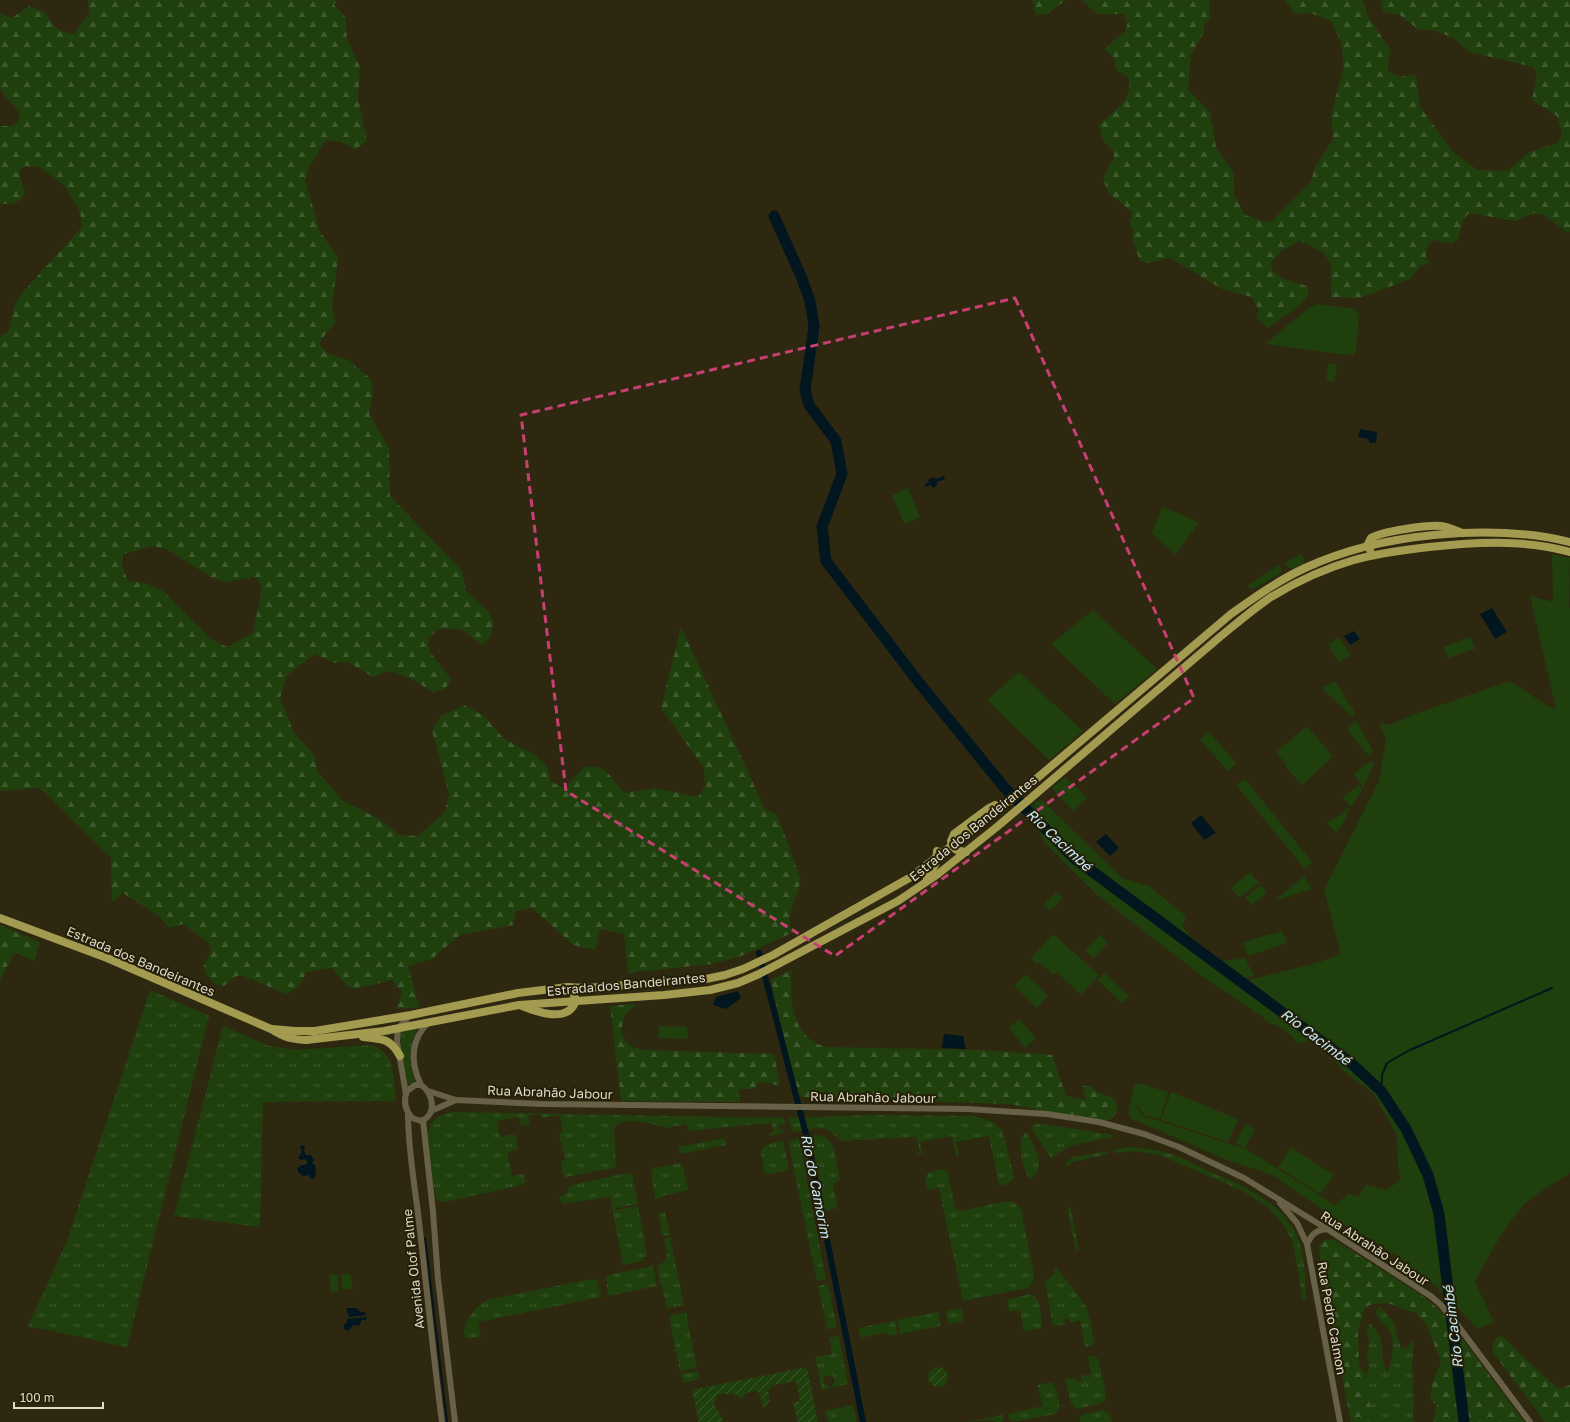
<svg xmlns="http://www.w3.org/2000/svg" width="1570" height="1422" font-family="'Golos Text',sans-serif">
	<style>
		.grass { fill: url(#grass-tufts) }
		.forest { fill: url(#forest-firs); fill-rule: evenodd }
		.park { fill: #1f3f0d }
		.garden { fill: url(#garden-furrows) }
		.water { fill: #01161e }
		.lines { fill: none; stroke-linecap: round; stroke-linejoin: round }
		.stream { stroke: #01161e; stroke-width: 2 }
		.canal { stroke: #01161e; stroke-width: 6 }
		.river { stroke: #01161e; stroke-width: 11 }
		.minor { stroke: #686147; stroke-width: 6 }
		.major { stroke: #a39b50; stroke-width: 8 }
		.marked { fill: none; stroke: #c83f72; stroke-width: 3; stroke-dasharray: 8 5; stroke-linejoin: round }
		.labels { text-anchor: middle; stroke-width: 4; stroke-linejoin: round; paint-order: stroke }
		.street-label { font-size: 13px; fill: #dedacc; stroke: #261f07 }
		.water-label { font-size: 14px; font-style: italic; fill: #c5ebfc; stroke: #261f07 }
	</style>
	<defs>
		<pattern id="grass-tufts" width="24" height="20" patternUnits="userSpaceOnUse"><rect width="24" height="20" fill="#1f3f0d"/><path d="M3 7l-1-3M5 7V3M7 7l1-3M15 17l-1-3M17 17v-4M19 17l1-3" fill="none" stroke="#3f5a2f"/></pattern>
		<pattern id="forest-firs" width="22" height="20" patternUnits="userSpaceOnUse"><rect width="22" height="20" fill="#1f3f0d"/><path d="M5 1l3.5 6h-7zM16 11l3.5 6h-7z" fill="#3f5a2f"/></pattern>
		<pattern id="garden-furrows" width="10" height="10" patternUnits="userSpaceOnUse"><rect width="10" height="10" fill="#1f3f0d"/><path d="M-1 1l2-2M0 10L10 0M9 11l2-2" fill="none" stroke="#3f5a2f"/></pattern>
	</defs>
	<rect width="100%" height="100%" fill="#2f2811"/>
	<!-- grass -->
	<g class="grass">
		<path d="M150,990L209,1016L127,1347L28,1326L67,1241Z"/>
		<path d="M223,1026L269,1046L296,1050L371,1045C396,1052 393,1079 396,1101L263,1102L260,1227L174,1216Z"/>
		<path d="M418,1028C409,1045 407,1062 415,1081L407,1085C405,1071 397,1045 402,1032Z"/>
		<path d="M453,1112L784,1118L785,1124L779,1125V1129L777,1130V1131L783,1130V1133L769,1136V1133L773,1132L772,1124L770,1123L688,1131L686,1124L666,1128L645,1122L629,1121L619,1123L614,1128L616,1165L614,1168L566,1177L563,1174L561,1161L565,1160L559,1133L563,1132L560,1115L542,1118L541,1114L528,1116L530,1124L522,1126L520,1124L518,1117L497,1121L500,1137L512,1134L516,1136L518,1149L507,1152L512,1176L523,1174C526,1178 526,1183 522,1185L450,1201L442,1202L437,1200L435,1195C433,1181 424,1136 430,1126C435,1116 443,1114 453,1112Z"/>
		<path d="M867,1115L972,1116C984,1119 993,1120 1002,1130L1014,1176V1179L1003,1186L999,1184L989,1136L956,1142L959,1156L956,1155L952,1136L920,1142L922,1151L926,1152L918,1154L917,1152H920L916,1137L842,1141L827,1129L819,1128L792,1132L789,1118Z"/>
		<path d="M1037,1123L1113,1135V1137L1070,1146L1051,1158L1031,1128Z"/>
		<path d="M1026,1132C1034,1142 1048,1171 1030,1179C1024,1175 1019,1148 1021,1141C1022,1137 1024,1134 1026,1132Z"/>
		<path d="M816,1135C825,1135 831,1140 834,1149L840,1179L833,1185L838,1208L825,1211L811,1136Z"/>
		<path d="M725,1138L726,1145L680,1154L678,1147Z"/>
		<path d="M799,1139L826,1280L817,1281L788,1141Z"/>
		<path d="M783,1141L789,1170L765,1175C760,1148 755,1147 783,1141Z"/>
		<path d="M1129,1147C1139,1148 1149,1148 1159,1151C1175,1154 1190,1162 1204,1169C1237,1184 1275,1197 1294,1230C1306,1252 1305,1277 1306,1301H1303L1293,1243L1283,1224L1269,1208L1243,1191L1160,1155L1134,1151L1115,1153L1114,1150Z"/>
		<path d="M1108,1151V1154L1073,1162L1066,1167V1162L1073,1157Z"/>
		<path d="M680,1163L683,1167L688,1190L662,1196V1198L655,1199L651,1170L655,1168Z"/>
		<path d="M941,1169L947,1171L948,1174L955,1207L959,1211L1008,1201C1015,1202 1018,1204 1021,1210L1034,1275L1033,1282L1028,1288L963,1301L939,1188L928,1190C926,1184 924,1179 928,1173Z"/>
		<path d="M627,1173L632,1175L633,1178L638,1204L616,1208V1210L638,1206L647,1255L642,1261L623,1265L610,1197L563,1204L559,1199L560,1196L566,1194L569,1187L572,1185Z"/>
		<path d="M1070,1205L1079,1250L1076,1251L1068,1211Z"/>
		<path d="M665,1212L670,1235L663,1236L658,1213Z"/>
		<path d="M670,1237L684,1305L667,1308L662,1285H660L657,1267L666,1260L667,1254L664,1239Z"/>
		<path d="M653,1266L657,1286L608,1296L606,1277L608,1275Z"/>
		<path d="M1057,1268L1086,1306L1089,1315L1094,1341L1091,1346L1085,1347L1080,1320L1070,1323L1068,1318L1064,1319L1065,1324L1053,1326L1045,1282L1055,1273L1054,1270Z"/>
		<path d="M593,1279L598,1281L601,1297L478,1322L481,1336L468,1339L464,1337C464,1320 475,1306 490,1299Z"/>
		<path d="M828,1284L837,1328L827,1329L818,1286Z"/>
		<path d="M1030,1294C1042,1297 1041,1318 1042,1328L1024,1332L1020,1310L1009,1312L1007,1300Z"/>
		<path d="M1379,1306L1393,1321L1396,1334L1401,1347L1408,1348L1413,1339L1414,1345L1412,1366L1414,1400L1413,1422H1375C1370,1407 1359,1383 1369,1368L1367,1356L1369,1342L1367,1329L1369,1323C1391,1342 1376,1353 1387,1372C1393,1362 1396,1337 1387,1327C1382,1322 1378,1320 1376,1312Z"/>
		<path d="M961,1308L964,1321L948,1324L946,1311Z"/>
		<path d="M686,1312L697,1368L680,1371L669,1316Z"/>
		<path d="M938,1312L941,1326L900,1334L897,1320Z"/>
		<path d="M895,1321L897,1334L888,1336L887,1332L861,1338L858,1328Z"/>
		<path d="M839,1336L848,1384L832,1388V1384L835,1383L833,1375L823,1377L825,1385H829V1388L822,1390L815,1357L832,1354L829,1338Z"/>
		<path d="M1092,1356L1097,1358L1099,1362L1106,1394L1105,1400L1100,1404L1076,1409L1071,1403L1065,1379L1076,1377L1077,1382L1082,1381L1081,1376L1091,1374L1088,1357Z"/>
		<path d="M698,1371L700,1379L683,1383L681,1374Z"/>
		<path d="M1053,1382C1056,1391 1064,1407 1055,1414L1019,1421L1010,1420L1008,1414L1043,1406L1037,1385Z"/>
		<path d="M853,1405L856,1422H828L825,1411Z"/>
		<path d="M1101,1410L1109,1413L1112,1422H1080V1417L1084,1414Z"/>
		<path d="M1003,1415L1004,1421L998,1422L988,1420L967,1422Z"/>
	</g>
	<!-- forest -->
	<g class="forest">
		<path d="M88,0H337L334,5L345,16L347,39L360,67L358,98L367,141L355,150L342,142L326,140L310,165L305,180L320,232L338,257L332,307L335,322L319,343L328,354L348,360L371,379L373,394L369,414L389,449L390,496L462,571L466,591L487,610L493,622L491,636L482,645L461,629H438L428,639L430,652L451,679L445,689L433,692L408,677L388,671L373,677L348,662L334,663L315,654L286,676L280,698L293,731L315,756L317,771L342,800L379,819L399,835L418,836L445,812L449,794L432,731L441,716L464,705L484,716L504,739L536,755L547,767L551,782L565,788L584,767C607,764 610,777 624,793L656,788L698,797L705,787L704,768L661,708L681,627L766,811L777,814L801,881L789,917L792,933L741,956L712,964L628,973L624,934L600,929L595,950L573,945L532,908L516,911L513,925L460,935L432,959L408,966L419,1007L396,1009L402,992L392,980L355,989L347,986L332,968L307,972L299,986L286,994L243,976H236L224,986L215,984L205,973L204,965L211,951L209,943L183,924L169,928L159,916L123,893L112,902L111,858L44,792L37,788L0,791V336L8,332L15,304L23,292L82,227L80,212L64,185L39,167L24,166L19,172L25,194C19,203 10,206 0,203V126H12L18,122L20,114C14,103 6,100 0,88V14L12,18L29,6L46,13C52,27 59,32 74,34L89,13ZM153,546L168,550L214,579L227,582L256,577L262,588L253,633L227,647L211,639L163,591L145,583L128,581L122,566L123,554Z"/>
		<path d="M1032,0H1066L1047,14L1036,15Z"/>
		<path d="M1082,0H1211L1209,3L1210,20L1204,24L1203,34L1191,54L1188,90L1210,112L1216,148L1234,173V195L1245,215L1265,222L1272,221L1311,182L1315,167L1333,139L1331,114L1344,67L1341,42L1331,21L1310,13L1295,14L1285,0H1362L1369,18L1390,49L1387,71L1400,77L1416,74L1420,107L1454,153L1478,170L1507,171L1530,152L1557,143L1562,135L1557,116L1532,100L1537,74L1533,67L1469,52L1455,39L1434,30H1419L1400,15L1383,12L1381,0H1570V231L1568,233L1544,215L1534,213L1516,221L1469,213L1463,220L1459,238L1452,244L1433,240L1427,247L1426,257L1430,263L1420,266L1410,279L1360,298L1331,297V264L1323,252L1300,241L1281,251L1271,263L1272,270L1284,279L1307,286L1308,295L1298,307L1268,328L1256,318L1259,311L1252,297L1222,289L1170,258L1148,263L1140,261L1132,239L1134,232L1130,226L1132,212L1109,193L1103,179L1109,165L1114,159L1113,151L1103,140L1099,125C1114,111 1134,101 1128,77L1115,69V59L1104,49L1125,31L1128,22L1123,14H1097Z"/>
		<path d="M0,925L40,942L34,961L15,952L0,980Z"/>
		<path d="M791,970C791,994 789,1023 811,1040C815,1043 821,1045 825,1047L980,1050L1052,1055L1066,1096L1086,1100L1083,1086H1092L1096,1092L1111,1097L1118,1105C1114,1121 1111,1120 1096,1121L1009,1104L801,1097L795,1089L771,980Z"/>
		<path d="M636,1004L624,1016L621,1032L625,1041L633,1047L645,1050L774,1054L780,1086L768,1083L758,1082L754,1089H739L740,1102L621,1101L610,1006Z"/>
		<path d="M1333,1239L1421,1295L1435,1306L1450,1322L1524,1422H1433L1438,1400L1434,1404L1430,1399C1431,1394 1431,1391 1432,1386C1433,1378 1439,1370 1441,1361L1425,1322L1415,1313L1390,1304L1383,1303L1369,1305L1364,1309L1358,1331L1359,1365L1365,1374V1387L1375,1422H1351L1321,1266L1319,1246L1325,1240Z"/>
		<path d="M1497,1337H1503L1538,1371L1559,1389L1570,1385V1422H1545L1492,1351L1493,1344Z"/>
	</g>
	<!-- park -->
	<g class="park">
		<path d="M1318,304L1355,309L1359,315L1356,349L1353,355H1348L1265,344L1310,307Z"/>
		<path d="M1329,363L1337,365L1334,383L1326,380Z"/>
		<path d="M908,488L920,517L904,524L892,495Z"/>
		<path d="M1162,507L1199,522L1175,555L1152,533Z"/>
		<path d="M1301,554L1304,560V563L1293,569L1286,566L1285,563Z"/>
		<path d="M1552,554L1570,558L1569,607L1570,608V1173C1553,1184 1534,1194 1520,1209C1502,1231 1488,1257 1475,1282L1494,1322L1478,1329L1436,1286L1393,1254L1365,1236L1348,1227L1272,1175L1259,1170L1229,1161L1130,1118L1128,1112L1134,1086L1139,1083L1168,1092L1160,1119L1144,1115L1138,1106L1135,1105L1143,1116L1246,1149L1335,1205L1349,1193L1358,1197L1366,1185L1386,1190L1401,1180L1398,1165L1397,1135L1373,1093L1348,1075L1326,1052L1309,1041L1297,1044L1293,1037L1279,1026L1269,1023L1259,1014L1254,1013L1251,1009L1203,977L1096,894L1043,841L1032,810L1035,802L1042,800L1122,878L1149,886L1186,916L1183,927L1199,948L1245,981L1317,963L1341,954L1324,890L1379,781L1386,740L1379,723L1390,725L1407,717L1510,681L1551,708L1556,709L1530,596L1553,602Z"/>
		<path d="M1279,565L1281,567V573L1257,587L1250,589L1248,585Z"/>
		<path d="M1093,610L1157,669L1115,704L1051,644Z"/>
		<path d="M1339,637L1351,655L1339,663L1328,645Z"/>
		<path d="M1471,637L1475,649L1448,658L1443,647Z"/>
		<path d="M1019,672L1083,731L1049,760L987,700Z"/>
		<path d="M1335,681L1355,713L1352,717L1322,688Z"/>
		<path d="M1356,720L1373,751L1370,757L1347,730Z"/>
		<path d="M1307,726L1333,757L1302,785L1285,766L1286,764L1276,752Z"/>
		<path d="M1209,732L1236,763L1228,771L1200,740Z"/>
		<path d="M1371,760L1374,765L1363,788L1354,774Z"/>
		<path d="M1065,777L1088,798L1073,811L1052,788Z"/>
		<path d="M1245,779L1312,862L1305,869L1236,785Z"/>
		<path d="M1359,784L1362,790L1351,807L1343,798Z"/>
		<path d="M1349,806L1345,820L1336,833L1326,822L1339,816Z"/>
		<path d="M1250,872L1259,883L1239,898L1231,888Z"/>
		<path d="M1304,876L1312,889L1274,901Z"/>
		<path d="M1260,885L1267,893L1252,905L1245,898Z"/>
		<path d="M1056,892L1063,898L1050,911L1043,905Z"/>
		<path d="M1282,931L1287,943L1248,956L1243,942Z"/>
		<path d="M1053,934L1099,975L1081,995L1057,972L1053,975L1039,962L1037,964L1031,958Z"/>
		<path d="M1100,935L1108,943L1093,958L1085,950Z"/>
		<path d="M1245,958L1254,976L1244,978L1223,961Z"/>
		<path d="M1104,973L1129,996L1122,1003L1097,980Z"/>
		<path d="M1026,974L1048,995L1037,1008L1014,986Z"/>
		<path d="M1019,1019L1036,1038L1025,1048L1009,1028Z"/>
		<path d="M659,1026L687,1027L688,1039L658,1038Z"/>
		<path d="M1171,1092L1238,1119L1228,1142L1161,1120Z"/>
		<path d="M1245,1124L1255,1129L1245,1148L1236,1143Z"/>
		<path d="M1291,1147L1334,1175L1320,1194L1278,1167Z"/>
		<path d="M350,1273L353,1288L343,1290L341,1275Z"/>
		<path d="M337,1274L339,1291L331,1292L329,1275Z"/>
	</g>
	<!-- garden -->
	<g class="garden">
		<path d="M807,1367L818,1422H798L793,1402L800,1401L796,1381L772,1385L768,1391L770,1400L766,1406L763,1407L759,1393L756,1391L746,1393L742,1398H740L733,1393L718,1395L714,1402C716,1410 721,1414 723,1422H699L692,1390Z"/>
		<circle cx="938" cy="1377" r="10"/>
	</g>
	<!-- water -->
	<g class="water">
		<path d="M1360,429L1377,432L1376,443H1370L1368,439L1358,437Z"/>
		<path d="M944,476L945,479L937,482V485L933,488L931,485L925,487L924,485L929,482L928,480L934,477L936,479Z"/>
		<path d="M1492,608L1507,632L1495,639L1480,614Z"/>
		<path d="M1354,631L1360,639L1350,645L1344,636Z"/>
		<path d="M1201,815L1216,833L1204,840L1191,823Z"/>
		<path d="M1106,834L1119,848L1110,856L1096,842Z"/>
		<path d="M738,991L741,998L726,1009L713,1005L716,997Z"/>
		<path d="M944,1034L963,1036L966,1049L942,1048Z"/>
		<path d="M302,1145L305,1146L304,1151L306,1155H311L314,1160L312,1163L315,1165L316,1175L314,1178L311,1179L309,1175L303,1176L299,1173L297,1169L301,1165H305L308,1162L305,1159L301,1160L298,1158L302,1152L300,1147Z"/>
		<path d="M346,1308H357L360,1312H364L367,1315L349,1317Z"/>
		<path d="M367,1317L366,1320H362L359,1326L353,1325L348,1331L344,1329V1324L347,1323V1319Z"/>
	</g>
	<g class="lines">
		<!-- stream -->
		<g class="stream">
			<path d="M1381,1091L1382,1075L1387,1063L1410,1050L1552,988"/>
			<path d="M425,1238L447,1422"/>
		</g>
		<!-- canal -->
		<path class="canal" d="M759,953L807,1138L863,1422"/>
		<!-- river -->
		<path class="river" d="M774,216L801,276L810,301L814,327L805,390L809,405L836,441L842,474L822,527L826,561L920,684L1004,787L1074,858L1352,1064L1381,1091L1406,1129L1428,1175L1439,1214L1464,1422"/>
		<!-- minor -->
		<g class="minor">
			<path d="M415,1085H421C433,1092 438,1115 421,1121L412,1118C405,1110 403,1101 407,1091Z"/>
			<path d="M421,1085C410,1062 410,1041 428,1023"/>
			<path d="M428,1091L456,1100L542,1104L968,1109L1047,1114L1099,1122L1144,1134L1179,1147L1244,1178L1327,1229L1432,1297L1441,1305L1456,1323L1530,1422"/>
			<path d="M406,1094L397,1042L398,1028L410,1016"/>
			<path d="M431,1111L456,1100"/>
			<path d="M408,1113C408,1150 415,1186 419,1222C427,1289 433,1355 442,1422"/>
			<path d="M423,1120L433,1212L438,1279L455,1422"/>
			<path d="M1280,1203L1297,1223L1307,1244L1340,1422"/>
			<path d="M1307,1244C1312,1234 1316,1230 1327,1229"/>
		</g>
		<!-- major -->
		<g class="major">
			<path d="M1370,550L1368,544L1371,538C1383,531 1427,525 1441,526C1448,527 1455,530 1462,533"/>
			<path d="M966,852C958,851 952,850 951,841L954,834L989,808L995,805L1002,807"/>
			<path d="M927,879L936,863L937,851"/>
			<path d="M0,918L107,958L271,1029C285,1038 290,1039 306,1040L384,1031L519,1005L664,995L710,990L738,983L759,974L898,901L938,874L998,826L1221,636C1237,623 1253,609 1271,597C1296,582 1326,568 1354,560C1378,553 1404,550 1429,547C1475,542 1524,539 1570,552"/>
			<path d="M522,1006C537,1012 569,1024 576,1000L573,993L568,987"/>
			<path d="M272,1029L295,1031H315L411,1015L518,993L568,987L586,988L706,979L725,975L743,969L773,955L911,877L1010,801L1231,614C1255,597 1279,580 1305,568C1380,533 1491,523 1570,542"/>
			<path d="M363,1037C382,1039 390,1038 400,1056"/>
		</g>
	</g>
	<!-- marked area -->
	<path class="marked" d="M1015,298L1194,698L835,956L566,791L521,415Z"/>
	<g class="labels">
		<!-- street labels -->
		<g class="street-label">
			<text transform="translate(973 828) rotate(-39)" y="5">Estrada dos Bandeirantes</text>
			<text transform="translate(141 961) rotate(23)" y="5">Estrada dos Bandeirantes</text>
			<text transform="translate(626 984) rotate(-5)" y="5">Estrada dos Bandeirantes</text>
			<text transform="translate(550 1092) rotate(2)" y="5">Rua Abrahão Jabour</text>
			<text transform="translate(873 1097) rotate(1)" y="5">Rua Abrahão Jabour</text>
			<text transform="translate(1375 1248) rotate(33)" y="5">Rua Abrahão Jabour</text>
			<text transform="translate(413 1269) rotate(-96)" y="5">Avenida Olof Palme</text>
			<text transform="translate(1332 1318) rotate(80)" y="5">Rua Pedro Calmon</text>
		</g>
		<!-- water labels -->
		<g class="water-label">
			<text transform="translate(1059 840) rotate(43)" y="5">Rio Cacimbé</text>
			<text transform="translate(1316 1037) rotate(37)" y="5">Rio Cacimbé</text>
			<text transform="translate(816 1186) rotate(79)" y="5">Rio do Camorim</text>
			<text transform="translate(1453 1327) rotate(-97)" y="5">Rio Cacimbé</text>
		</g>
	</g>
	<!-- scale -->
	<path d="M14 1402v6h89v-6" fill="none" stroke="#dedacc" stroke-width="2"/>
	<text x="20" y="1402" font-size="12" fill="#dedacc" stroke="#261f07" stroke-width="3" paint-order="stroke">100 m</text>
</svg>
